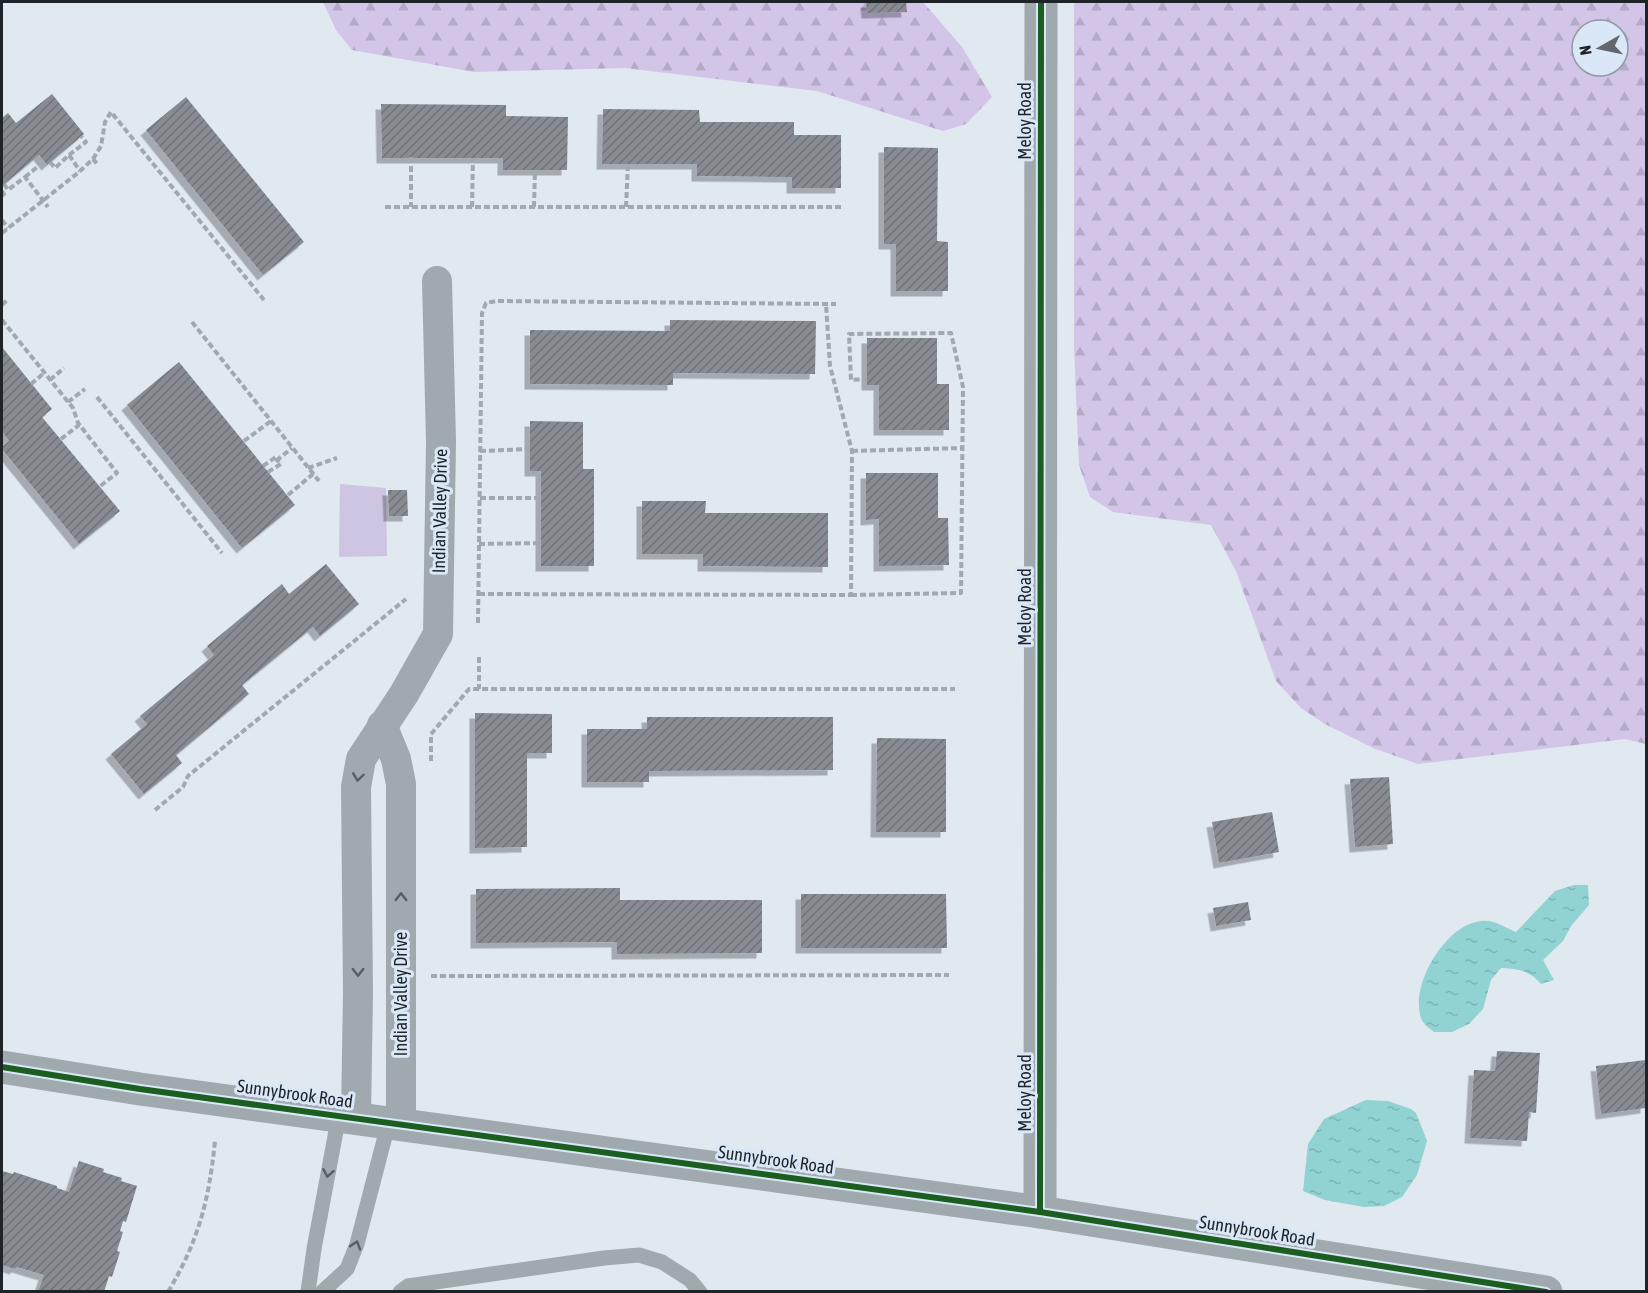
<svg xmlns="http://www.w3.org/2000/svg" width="1648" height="1293" font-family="'Asap Condensed',sans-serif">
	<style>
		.forest { fill: url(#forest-firs); fill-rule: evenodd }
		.green { fill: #cec5e2 }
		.water { fill: url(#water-ripples) }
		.building { fill: url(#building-hatch); filter: url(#shadow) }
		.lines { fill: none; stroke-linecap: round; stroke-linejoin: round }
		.path { stroke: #a1a9af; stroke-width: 4; stroke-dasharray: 6 3; stroke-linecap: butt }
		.service { stroke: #9fa9ae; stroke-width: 15 }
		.minor { stroke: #9fa9ae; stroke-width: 30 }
		.tertiary { stroke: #9fa9ae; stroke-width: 33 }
		.cycleway-casing { stroke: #d9e7f7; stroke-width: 10 }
		.cycleway { stroke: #1b5e20; stroke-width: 6 }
		.oneway { stroke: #585f64 }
		.labels { text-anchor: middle; stroke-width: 6; stroke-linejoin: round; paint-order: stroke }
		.street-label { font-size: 18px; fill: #1e2328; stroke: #d9e7f7 }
	</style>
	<defs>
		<pattern id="forest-firs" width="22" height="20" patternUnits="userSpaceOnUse" patternTransform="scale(1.5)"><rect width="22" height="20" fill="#d2c5e8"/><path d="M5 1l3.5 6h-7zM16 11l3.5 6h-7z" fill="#b4a9c7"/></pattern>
		<pattern id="water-ripples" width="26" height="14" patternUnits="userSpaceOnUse" patternTransform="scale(1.5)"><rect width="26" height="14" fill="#91d2d3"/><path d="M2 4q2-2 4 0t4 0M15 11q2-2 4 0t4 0" fill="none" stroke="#7db4b5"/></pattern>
		<pattern id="building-hatch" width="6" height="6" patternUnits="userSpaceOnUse" patternTransform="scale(1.5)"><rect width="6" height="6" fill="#888c92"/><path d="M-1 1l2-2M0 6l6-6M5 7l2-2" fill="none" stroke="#6f7277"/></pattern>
		<filter id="shadow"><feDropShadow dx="-5.5" dy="5.5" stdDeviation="0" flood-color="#0004"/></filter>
	</defs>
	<rect width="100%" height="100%" fill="#e0e8f0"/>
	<!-- forest -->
	<g class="forest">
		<path d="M323,2H923L962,47L992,97L966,124L943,131L817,91L625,68L474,72L352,50L336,30Z"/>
		<path d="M1074,2H1646V744L1625,739L1418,764L1373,748L1325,724L1301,708L1276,681L1236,571L1211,525L1113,512L1090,497L1079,465L1074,347ZM1582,30H1618V66H1582Z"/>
	</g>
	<!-- green -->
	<path class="green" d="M340,484L386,488L387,556L339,557Z"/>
	<!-- water -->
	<g class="water">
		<path d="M1574,885H1588L1589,905L1571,926L1563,941L1543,960L1554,980L1541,984C1529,970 1519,969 1501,968L1491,980L1483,1009L1469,1024L1452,1032H1434C1429,1028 1423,1024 1421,1018C1410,985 1445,925 1481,921C1493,919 1506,928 1516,932L1555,891Z"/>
		<path d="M1366,1100L1388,1101L1411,1109L1416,1113L1427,1141L1417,1175L1402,1197L1384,1206L1364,1207L1325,1200L1303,1191L1308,1144L1324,1119Z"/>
	</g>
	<!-- building -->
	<g class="building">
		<path d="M866,2H906L907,12L867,13Z"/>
		<path d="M52,94L84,134L47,165L39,155L2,186V118L8,113L16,123Z"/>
		<path d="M186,97L304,242L263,275L146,130Z"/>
		<path d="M381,104L506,105V116L568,117L567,170H503V158H382Z"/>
		<path d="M603,109L699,110L700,122H794V135H841V188H792V177L697,176V164H602Z"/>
		<path d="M884,147L938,148L937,241L948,242V291H896V244H884Z"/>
		<path d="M670,320L816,321L815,374L673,373V385L530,384V330L670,331Z"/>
		<path d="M867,338H937V384H949V430H879V385H867Z"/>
		<path d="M2,347L52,409L42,417L120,511L79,544L2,449V447L9,441L2,431Z"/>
		<path d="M179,362L295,505L242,548L127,405Z"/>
		<path d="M530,421L583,422V469H594V566H541V471H530Z"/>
		<path d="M866,473H938V518H948L949,565L879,566V519L866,520Z"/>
		<path d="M388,490H407L408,516H389Z"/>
		<path d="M642,501H706L705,513H828V567L703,566V554H642Z"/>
		<path d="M326,564L359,604L320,636L313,627L242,685L249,694L176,755L182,763L144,794L111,754L147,724L140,716L214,655L207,646L282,584L289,594Z"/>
		<path d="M475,713L552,714V753H527V847L475,848Z"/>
		<path d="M647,717H833V770L649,771V782H587V729H647Z"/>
		<path d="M877,738L946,739V832H876Z"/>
		<path d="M1389,777L1393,844L1355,847L1350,779Z"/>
		<path d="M1272,812L1279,852L1219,863L1212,822Z"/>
		<path d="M620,888V900H762V953L617,954V942L476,943V889Z"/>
		<path d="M801,894H946L947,948H801Z"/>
		<path d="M1248,902L1251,920L1216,926L1213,908Z"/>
		<path d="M1497,1051L1540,1053L1536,1113L1529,1112L1527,1141L1470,1138L1474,1070L1495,1071Z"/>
		<path d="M1646,1060V1108L1601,1114L1596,1066Z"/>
		<path d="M79,1161L104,1169L103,1172L122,1178L121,1181L137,1186L126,1222L123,1221L120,1231L123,1232L117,1251L120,1252L112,1277L109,1276L104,1292H38L44,1275L17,1267L15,1269L2,1265V1171L13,1174L14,1172L57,1186V1188L69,1192Z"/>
	</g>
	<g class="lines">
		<!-- path -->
		<g class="path">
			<path d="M69,155L86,142L81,136"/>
			<path d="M411,157V207"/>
			<path d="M93,159L101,146L105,122L111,112L264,300"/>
			<path d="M50,162L55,168L69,155L80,171"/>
			<path d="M25,177L41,164L36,157"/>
			<path d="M4,184L8,190L25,177L48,207"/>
			<path d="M2,191L4,194L2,196"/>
			<path d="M385,207H843"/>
			<path d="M472,207L473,158"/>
			<path d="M534,207L535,170"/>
			<path d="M626,207L628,164"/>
			<path d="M2,220L8,228"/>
			<path d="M2,233L79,172L93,159L98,165"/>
			<path d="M2,305L7,300"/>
			<path d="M2,320L73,408L78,423L117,473L99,487"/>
			<path d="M192,322L319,481"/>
			<path d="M50,380L64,368"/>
			<path d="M31,384L44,373"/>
			<path d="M97,397L222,553"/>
			<path d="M68,402L85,389"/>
			<path d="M61,439L79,425"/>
			<path d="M244,441L271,421"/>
			<path d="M480,451L530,449"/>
			<path d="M852,451L962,448"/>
			<path d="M263,466L276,457L277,460L292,448"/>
			<path d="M308,468L337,458"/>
			<path d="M268,472L281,464L277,460"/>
			<path d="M288,495L313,474"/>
			<path d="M480,498H541"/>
			<path d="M479,544L541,543"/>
			<path d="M479,594L851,595L852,451L830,366L826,304"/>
			<path d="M851,595L961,593L963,387L951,333L849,334L851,380L867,379"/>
			<path d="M478,623L482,313L486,303L496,301L836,304"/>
			<path d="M479,657V689"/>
			<path d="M431,761V734L469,689H955"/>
			<path d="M155,810L183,787L188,776L406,599"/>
			<path d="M431,976L949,975"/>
			<path d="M168,1292C199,1240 209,1200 215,1141"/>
		</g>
		<!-- service -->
		<g class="service">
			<path d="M308,1292L314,1249L339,1115"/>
			<path d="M322,1292L347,1269L357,1244L389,1121"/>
			<path d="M400,1292L408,1286L604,1258L639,1255L662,1262L690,1280L700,1292"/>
		</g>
		<!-- minor -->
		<g class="minor">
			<path d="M382,725L396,759L401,784V1123"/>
			<path d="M356,1117L358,993L356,787L361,759L404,694L438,634L441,441L437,281"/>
		</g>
		<!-- tertiary -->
		<g class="tertiary">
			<path d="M2,1067L140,1089L1040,1212L1546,1292"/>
			<path d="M1040,1212L1041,2"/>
		</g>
		<!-- cycleway casing -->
		<g class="cycleway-casing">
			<g id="cycleway">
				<path d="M2,1067L140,1089L1040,1212L1546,1292"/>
				<path d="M1040,1212L1041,2"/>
			</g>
		</g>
		<!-- cycleway -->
		<use href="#cycleway" class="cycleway"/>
	</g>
	<!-- one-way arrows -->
	<defs><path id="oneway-chevron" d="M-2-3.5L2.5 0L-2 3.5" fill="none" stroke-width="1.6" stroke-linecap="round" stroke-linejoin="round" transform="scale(1.5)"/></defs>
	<g class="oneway">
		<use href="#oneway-chevron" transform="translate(358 777) rotate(98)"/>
		<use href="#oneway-chevron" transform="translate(401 897) rotate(-90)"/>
		<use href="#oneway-chevron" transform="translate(358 972) rotate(90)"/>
		<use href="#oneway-chevron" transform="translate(328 1173) rotate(100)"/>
		<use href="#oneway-chevron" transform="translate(356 1245) rotate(-72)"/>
	</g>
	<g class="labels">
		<!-- street labels -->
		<g class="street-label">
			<text transform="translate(1025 121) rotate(-90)" y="6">Meloy Road</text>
			<text transform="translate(440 511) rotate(-89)" y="6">Indian Valley Drive</text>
			<text transform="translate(1025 607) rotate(-90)" y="6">Meloy Road</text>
			<text transform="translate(401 994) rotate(-90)" y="6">Indian Valley Drive</text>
			<text transform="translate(1025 1093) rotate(-90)" y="6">Meloy Road</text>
			<text transform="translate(295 1094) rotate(8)" y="6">Sunnybrook Road</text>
			<text transform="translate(776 1160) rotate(8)" y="6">Sunnybrook Road</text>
			<text transform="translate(1257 1231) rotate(9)" y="6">Sunnybrook Road</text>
		</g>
	</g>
	<!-- border -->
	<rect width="1648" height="1293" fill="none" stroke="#1e2328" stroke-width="6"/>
	<!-- north arrow -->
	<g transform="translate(1600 48) rotate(261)"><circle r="28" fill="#d9e7f7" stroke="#8e99a4" stroke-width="1.5"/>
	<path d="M0-4.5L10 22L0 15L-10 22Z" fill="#62686e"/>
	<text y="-9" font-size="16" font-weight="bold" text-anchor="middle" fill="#1e2328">N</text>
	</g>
</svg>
